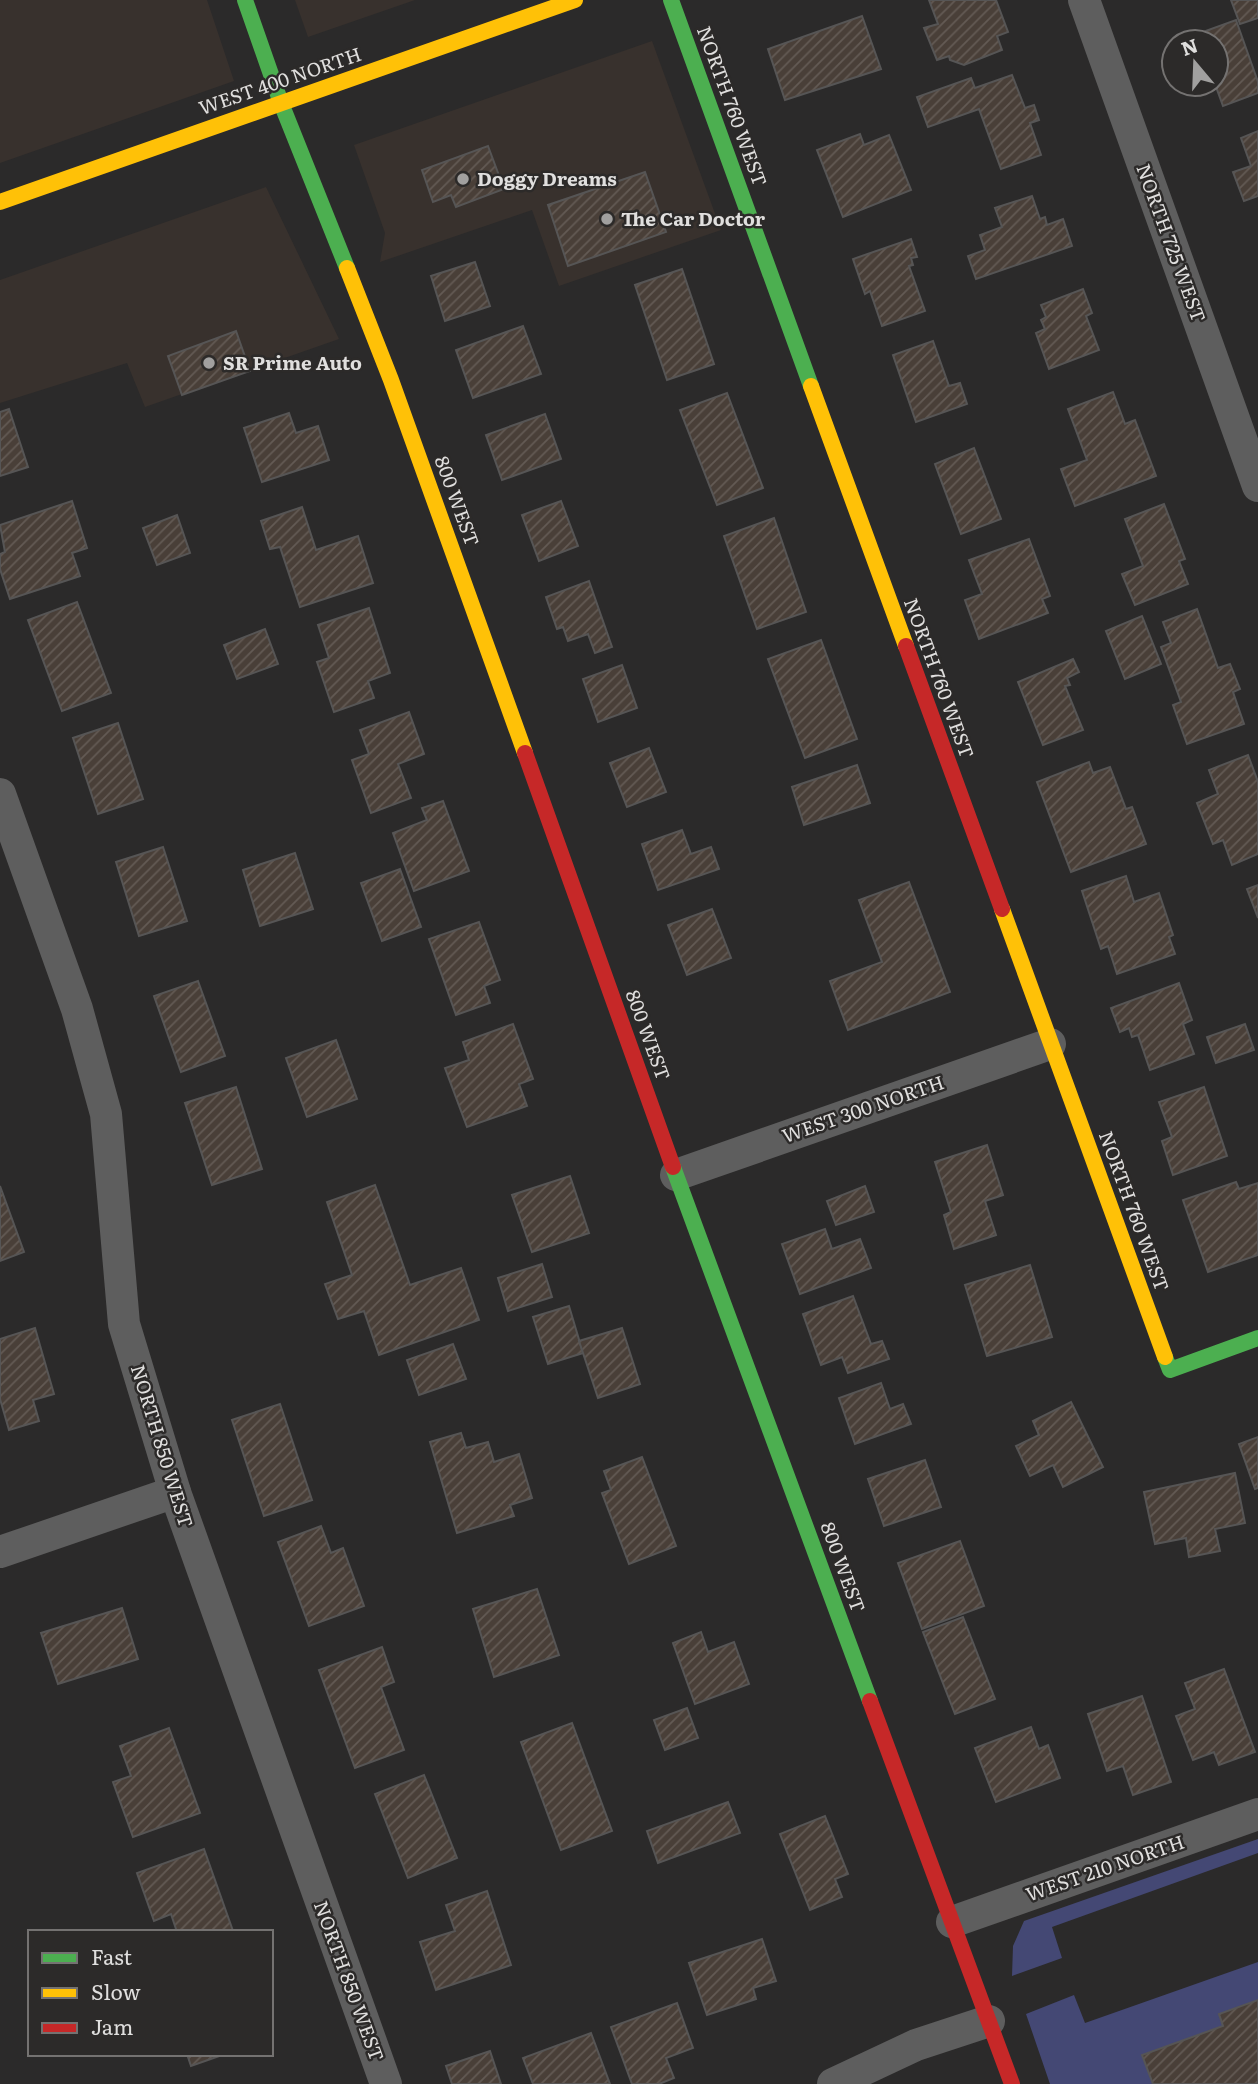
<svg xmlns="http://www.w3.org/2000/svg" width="1258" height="2084" font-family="Literata,serif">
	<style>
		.built { fill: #38312d }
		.green { fill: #444874 }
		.building { fill: url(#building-hatch); stroke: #565555; stroke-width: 2 }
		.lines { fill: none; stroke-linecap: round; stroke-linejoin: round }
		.street { stroke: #5e5e5e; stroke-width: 32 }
		.fast { stroke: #4caf50; stroke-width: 16 }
		.slow { stroke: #ffc107; stroke-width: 16 }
		.jam { stroke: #c62828; stroke-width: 16 }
		.poi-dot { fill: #a1a09f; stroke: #2c2a29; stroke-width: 2.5 }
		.labels { text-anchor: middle; stroke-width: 5; stroke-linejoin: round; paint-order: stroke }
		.street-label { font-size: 19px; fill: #e0dfde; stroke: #2c2a29 }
		.poi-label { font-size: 19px; font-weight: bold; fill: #e0dfde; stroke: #2c2a29; text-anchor: start }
	</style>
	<defs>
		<pattern id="building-hatch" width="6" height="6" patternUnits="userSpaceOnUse" patternTransform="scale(1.75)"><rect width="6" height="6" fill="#493f38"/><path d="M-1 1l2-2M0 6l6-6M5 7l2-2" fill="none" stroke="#635a54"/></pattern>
	</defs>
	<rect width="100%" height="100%" fill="#2b2a2a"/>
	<!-- built -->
	<g class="built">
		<path d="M0,0H207L234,81L0,163Z"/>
		<path d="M295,0H415L308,37Z"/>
		<path d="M652,41L721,230L559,286L532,210L380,262L385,233L354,145Z"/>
		<path d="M266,187L339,339L145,407L127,363L0,403V280Z"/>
	</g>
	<!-- green -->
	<g class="green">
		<path d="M1258,1839V1853L1052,1927L1062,1958L1012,1976L1013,1946L1024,1921Z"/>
		<path d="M1258,1962V2084H1050L1026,2014L1074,1995L1085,2023Z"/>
	</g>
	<!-- building -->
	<g class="building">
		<path d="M929,0H996L1008,32L997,36L1002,50L964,65L950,60L949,56L937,60L924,28L938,24Z"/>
		<path d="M1231,0H1258V18L1240,24Z"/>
		<path d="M862,16L881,69L785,100L768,49Z"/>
		<path d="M1236,20L1258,82V93L1223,106L1215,84L1216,42H1200L1197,34Z"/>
		<path d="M1012,75L1025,108L1034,105L1039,120L1030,123L1041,155L1001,169L979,109L928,127L917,97L971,78L975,88Z"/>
		<path d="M1258,131V196L1244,201L1233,172L1251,166L1241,138Z"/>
		<path d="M860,134L864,145L889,135L911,190L843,217L817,150Z"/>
		<path d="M488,146L504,189L456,207L451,195L433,202L422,170Z"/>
		<path d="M645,172L666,232L568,266L548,205Z"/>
		<path d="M1032,196L1040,219L1045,217L1047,225L1063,219L1072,246L976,279L968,256L985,250L980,235L1002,227L995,208Z"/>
		<path d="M911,239L917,257L911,258L913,265L909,266L925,311L882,326L870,291L865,294L853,259Z"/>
		<path d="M475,262L490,306L445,321L431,276Z"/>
		<path d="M682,269L714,364L667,380L635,285Z"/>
		<path d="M1083,289L1092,313L1086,316L1099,350L1049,369L1036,333L1045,329L1041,320L1046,317L1041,305Z"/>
		<path d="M523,326L541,374L473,398L456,350Z"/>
		<path d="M236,331L250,371L182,395L168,356Z"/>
		<path d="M933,341L949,386L960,383L967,404L916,422L893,355Z"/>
		<path d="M1113,392L1125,424L1135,420L1156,476L1075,506L1061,469L1087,460L1068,409Z"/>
		<path d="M727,393L763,488L717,505L680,410Z"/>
		<path d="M9,409L28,467L0,476V412Z"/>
		<path d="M289,413L296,433L318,426L329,460L262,482L244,428Z"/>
		<path d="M545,414L561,459L502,480L486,435Z"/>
		<path d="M974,448L1001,519L961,534L935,464Z"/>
		<path d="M72,501L87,548L72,553L80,576L10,599L0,569V554L5,552L0,525Z"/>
		<path d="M561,501L578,546L539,561L522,515Z"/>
		<path d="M1164,504L1185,559L1179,561L1188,584L1135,605L1122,574L1143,566L1125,519Z"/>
		<path d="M302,507L316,550L358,536L373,583L300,607L280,547L270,549L261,521Z"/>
		<path d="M177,515L190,553L157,565L143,528Z"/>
		<path d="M774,518L806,612L757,629L724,536Z"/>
		<path d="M1029,539L1050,596L1042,599L1048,613L979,639L965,600L982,594L969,560Z"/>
		<path d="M589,581L612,647L595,653L588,634L568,641L563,627L557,629L546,597Z"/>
		<path d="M77,602L111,693L62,711L28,620Z"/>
		<path d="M369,608L390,673L368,681L374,698L334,712L317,662L329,658L318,625Z"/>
		<path d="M1197,609L1218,668L1230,664L1240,689L1233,692L1244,724L1187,744L1173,705L1181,702L1161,647L1171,643L1163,622Z"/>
		<path d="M1142,616L1161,664L1125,679L1106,631Z"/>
		<path d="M265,629L278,664L237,679L224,645Z"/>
		<path d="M821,640L857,739L805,758L768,659Z"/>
		<path d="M1073,659L1079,672L1067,678L1070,685L1065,686L1083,730L1043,745L1018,682Z"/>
		<path d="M622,665L637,708L598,722L583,679Z"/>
		<path d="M409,712L424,754L398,764L411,798L371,813L352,760L369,754L360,730Z"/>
		<path d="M118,723L143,799L98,814L73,738Z"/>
		<path d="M649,748L666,792L627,807L610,763Z"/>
		<path d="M1248,755L1258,782V854L1232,865L1223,840L1213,844L1197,803L1218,794L1209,770Z"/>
		<path d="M1089,762L1093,773L1110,767L1126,809L1132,807L1146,844L1071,872L1037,782Z"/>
		<path d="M857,765L870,803L804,825L792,787Z"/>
		<path d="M443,801L469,871L414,891L393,833L427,820L422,808Z"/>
		<path d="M682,830L691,854L711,847L719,869L658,890L642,844Z"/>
		<path d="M163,847L187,921L139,936L116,862Z"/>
		<path d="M295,853L313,909L260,926L243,870Z"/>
		<path d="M400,869L421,927L382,941L361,883Z"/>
		<path d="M1126,876L1134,902L1159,893L1173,935L1169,937L1175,954L1117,974L1108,946L1101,949L1082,891Z"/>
		<path d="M909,882L950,992L848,1030L830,981L882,962L859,900Z"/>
		<path d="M1258,885V918L1247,889Z"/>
		<path d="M712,909L731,958L687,975L668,925Z"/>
		<path d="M479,922L500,980L484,986L490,1003L456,1015L429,939Z"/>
		<path d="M198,981L225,1056L181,1072L154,996Z"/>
		<path d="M1179,983L1192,1020L1183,1024L1194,1054L1150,1070L1138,1035L1132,1037L1129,1028L1120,1032L1111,1008Z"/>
		<path d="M513,1024L533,1079L519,1084L527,1106L467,1127L445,1068L469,1060L463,1042Z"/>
		<path d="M1245,1024L1254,1050L1216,1063L1207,1037Z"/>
		<path d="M336,1040L357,1099L307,1117L286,1058Z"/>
		<path d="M236,1087L262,1169L212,1185L185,1103Z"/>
		<path d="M1204,1087L1227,1156L1173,1175L1162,1141L1172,1137L1159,1102Z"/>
		<path d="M987,1145L1003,1195L985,1201L996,1235L954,1249L944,1215L951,1212L935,1162Z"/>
		<path d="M570,1176L589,1233L532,1252L512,1195Z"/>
		<path d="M1236,1182L1239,1189L1258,1183V1255L1208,1272L1183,1200Z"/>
		<path d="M375,1185L410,1285L461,1268L479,1320L379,1355L364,1311L338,1319L325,1284L352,1275L327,1202Z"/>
		<path d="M0,1186L24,1252L0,1261Z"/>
		<path d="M865,1186L874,1212L836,1225L827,1201Z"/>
		<path d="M825,1229L832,1249L860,1239L871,1268L800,1294L782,1244Z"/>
		<path d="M542,1264L552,1297L508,1311L498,1278Z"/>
		<path d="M1030,1265L1052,1337L987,1356L965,1285Z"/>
		<path d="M853,1296L871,1344L882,1341L889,1359L848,1373L842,1357L821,1365L803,1314Z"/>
		<path d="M569,1306L583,1353L548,1364L533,1317Z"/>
		<path d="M35,1328L54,1394L33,1400L39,1421L9,1430L0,1399V1339Z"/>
		<path d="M622,1328L640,1384L598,1398L579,1341Z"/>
		<path d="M453,1344L466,1379L419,1395L407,1360Z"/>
		<path d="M881,1383L890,1409L903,1404L911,1424L855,1444L839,1398Z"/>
		<path d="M1071,1402L1103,1467L1063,1487L1053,1465L1030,1476L1016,1446L1039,1435L1033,1421Z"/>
		<path d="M280,1404L312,1500L264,1516L232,1420Z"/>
		<path d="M461,1433L466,1448L488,1442L494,1462L519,1454L532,1498L510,1505L514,1516L457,1533L430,1442Z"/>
		<path d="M1258,1437V1488L1255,1489L1239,1444Z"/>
		<path d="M642,1457L676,1546L629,1564L602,1493L611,1490L604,1471Z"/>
		<path d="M925,1460L941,1507L884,1526L868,1479Z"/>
		<path d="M1235,1473L1245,1523L1215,1529L1220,1551L1189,1557L1186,1538L1155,1544L1144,1492Z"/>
		<path d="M321,1526L331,1553L343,1548L364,1606L309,1626L278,1542Z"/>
		<path d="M960,1541L984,1606L922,1629L898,1563Z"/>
		<path d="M537,1589L559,1655L494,1677L473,1609Z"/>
		<path d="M122,1608L138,1659L58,1684L41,1633Z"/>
		<path d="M963,1617L995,1699L955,1714L923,1632Z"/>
		<path d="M701,1632L708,1652L734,1642L749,1684L695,1704L673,1643Z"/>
		<path d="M382,1647L394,1682L381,1687L404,1750L355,1768L319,1670Z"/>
		<path d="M1224,1669L1255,1752L1219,1765L1214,1752L1193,1760L1176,1716L1195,1709L1185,1683Z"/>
		<path d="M1142,1696L1171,1782L1133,1795L1123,1766L1107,1771L1088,1714Z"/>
		<path d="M687,1708L698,1738L665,1750L654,1720Z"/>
		<path d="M572,1723L612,1831L561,1850L521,1742Z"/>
		<path d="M1031,1727L1039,1749L1048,1745L1060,1778L996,1802L975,1748Z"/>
		<path d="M169,1728L200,1813L133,1837L113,1782L131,1776L120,1746Z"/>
		<path d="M424,1775L457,1858L408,1878L375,1794Z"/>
		<path d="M728,1802L740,1833L658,1863L647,1831Z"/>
		<path d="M825,1816L848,1874L835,1879L842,1897L810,1910L780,1834Z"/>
		<path d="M204,1849L233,1931L232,1932H177L171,1914L154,1921L137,1873Z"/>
		<path d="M487,1891L511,1965L436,1990L420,1942L455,1931L446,1905Z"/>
		<path d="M762,1939L776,1981L753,1988L756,1999L707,2015L689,1963Z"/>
		<path d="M1258,2000V2084H1153L1142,2055L1223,2026L1219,2014Z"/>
		<path d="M677,2003L693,2048L666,2058L674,2078L659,2084H632L611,2027Z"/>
		<path d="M591,2033L610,2084H533L523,2058Z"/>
		<path d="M490,2051L501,2084H452L446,2066Z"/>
		<path d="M187,2054H225L191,2066Z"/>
	</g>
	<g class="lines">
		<!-- street -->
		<g class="street">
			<path d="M1084,0L1258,486"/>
			<path d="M0,794L77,1009L106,1114L124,1324L175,1492L386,2084"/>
			<path d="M676,1175L1050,1044"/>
			<path d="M0,1552L175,1492"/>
			<path d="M952,1922L1258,1814"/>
			<path d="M833,2084L916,2045L989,2021"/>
		</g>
		<!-- fast -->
		<g class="fast">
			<path d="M245,0L281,103L347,268"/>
			<path d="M671,0L811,386"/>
			<path d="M673,1167L870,1701"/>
			<path d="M1165,1357L1170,1370L1258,1338"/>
		</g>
		<!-- slow -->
		<g class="slow">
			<path d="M0,202L575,0"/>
			<path d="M347,268L391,380L525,753"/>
			<path d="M811,386L906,646"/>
			<path d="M1002,909L1165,1357"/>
		</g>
		<!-- jam -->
		<g class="jam">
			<path d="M906,646L1002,909"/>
			<path d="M525,753L673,1167"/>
			<path d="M870,1701L1012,2084"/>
		</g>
	</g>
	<!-- markers -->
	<g class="poi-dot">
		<circle cx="463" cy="179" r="7"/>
		<circle cx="607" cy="219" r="7"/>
		<circle cx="209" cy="363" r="7"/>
	</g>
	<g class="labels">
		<!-- street labels -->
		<g class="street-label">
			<text transform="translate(280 81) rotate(-19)" y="7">WEST 400 NORTH</text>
			<text transform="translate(732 106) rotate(70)" y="7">NORTH 760 WEST</text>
			<text transform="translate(1171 243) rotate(70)" y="7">NORTH 725 WEST</text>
			<text transform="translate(457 501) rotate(70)" y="7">800 WEST</text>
			<text transform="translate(939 678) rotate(70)" y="7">NORTH 760 WEST</text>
			<text transform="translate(648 1035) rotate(70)" y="7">800 WEST</text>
			<text transform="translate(863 1109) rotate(-19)" y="7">WEST 300 NORTH</text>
			<text transform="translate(1134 1211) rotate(70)" y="7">NORTH 760 WEST</text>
			<text transform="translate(162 1446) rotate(73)" y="7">NORTH 850 WEST</text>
			<text transform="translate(843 1567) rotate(70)" y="7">800 WEST</text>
			<text transform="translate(1105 1868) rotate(-19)" y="7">WEST 210 NORTH</text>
			<text transform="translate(349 1981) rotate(70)" y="7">NORTH 850 WEST</text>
		</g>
		<!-- poi labels -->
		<g class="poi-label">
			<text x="477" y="186">Doggy Dreams</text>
			<text x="621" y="226">The Car Doctor</text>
			<text x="223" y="370">SR Prime Auto</text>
		</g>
	</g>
	<!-- legend -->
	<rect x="28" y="1930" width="245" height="126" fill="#2c2a29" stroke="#747271" stroke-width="2"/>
	<rect x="42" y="1953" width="35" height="10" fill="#4caf50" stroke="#747271" stroke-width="2"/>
	<text x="91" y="1965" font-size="21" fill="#e0dfde">Fast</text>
	<rect x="42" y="1988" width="35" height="10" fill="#ffc107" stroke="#747271" stroke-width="2"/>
	<text x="91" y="2000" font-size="21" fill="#e0dfde">Slow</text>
	<rect x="42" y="2023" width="35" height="10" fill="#c62828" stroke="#747271" stroke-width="2"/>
	<text x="91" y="2035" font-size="21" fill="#e0dfde">Jam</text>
	<!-- north arrow -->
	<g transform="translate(1195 63) rotate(341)"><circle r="33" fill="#2c2a29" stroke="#747271" stroke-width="2"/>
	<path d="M0-5L12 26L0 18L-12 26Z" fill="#a1a09f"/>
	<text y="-10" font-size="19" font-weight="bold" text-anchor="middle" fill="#e0dfde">N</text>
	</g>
</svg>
